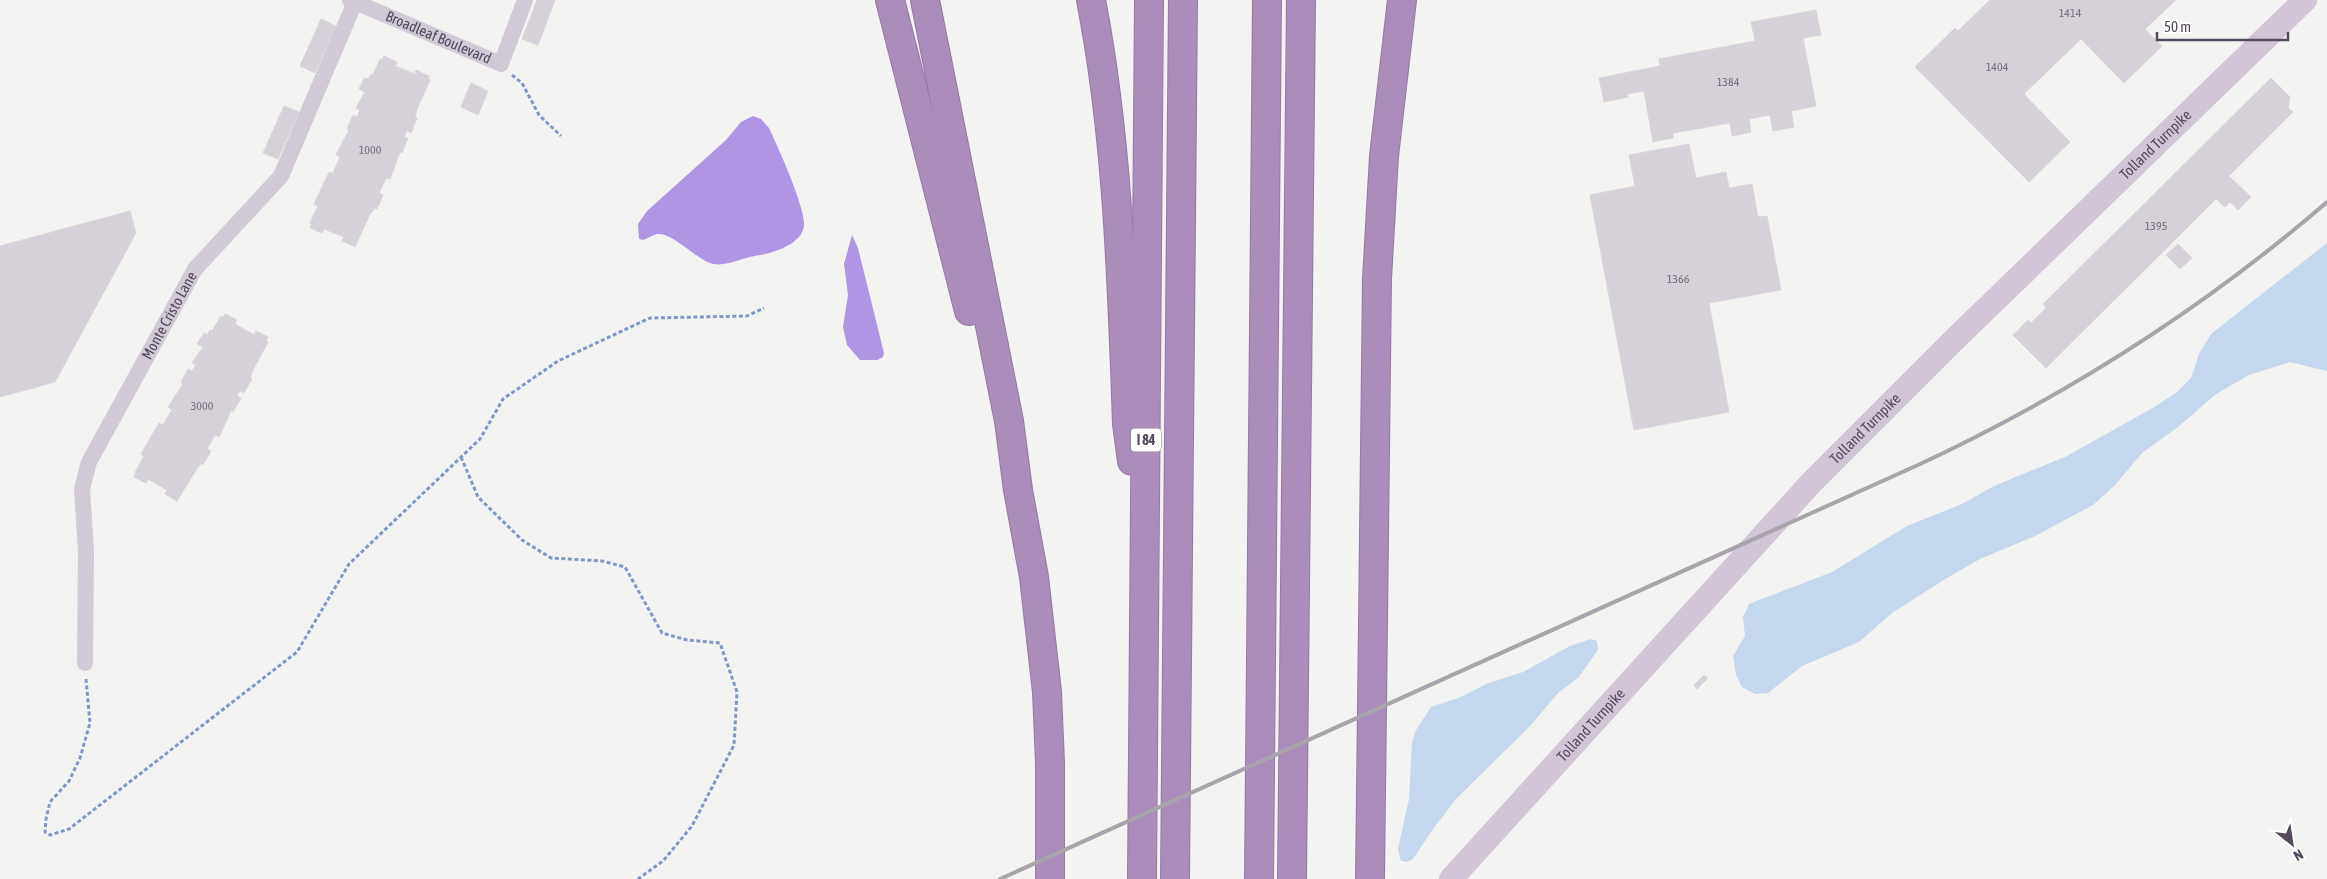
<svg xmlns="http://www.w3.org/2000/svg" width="2327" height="879" font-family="'Asap Condensed',sans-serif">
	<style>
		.green { fill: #c4d7ec }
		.water { fill: #b095e4 }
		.building { fill: #d6d1d8; stroke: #dad5db }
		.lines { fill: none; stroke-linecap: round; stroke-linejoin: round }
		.highway-casing { stroke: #9679a6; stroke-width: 30 }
		.path { stroke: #7f99c7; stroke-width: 3; stroke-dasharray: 4 2.5; stroke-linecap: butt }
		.street { stroke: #d1c9d6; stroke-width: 16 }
		.secondary { stroke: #d1c5d7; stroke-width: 24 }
		.highway { stroke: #aa8dba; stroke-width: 28 }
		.rail { stroke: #a9a3ab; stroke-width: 4 }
		.labels { text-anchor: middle; stroke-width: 5; stroke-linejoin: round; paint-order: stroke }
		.number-label { font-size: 12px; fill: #756c7c }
		.shield { fill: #fff; stroke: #88808e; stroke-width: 1 }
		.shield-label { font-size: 14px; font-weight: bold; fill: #554a5d }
		.street-label { font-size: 15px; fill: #554a5d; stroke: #fff }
	</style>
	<rect width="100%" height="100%" fill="#f3f3f1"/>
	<!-- green -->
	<g class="green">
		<path d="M2327,243V371L2290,362L2249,375L2216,394L2178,427L2142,453L2115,485L2093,505L2035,536L1980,559L1947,578L1892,613L1859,642L1802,666L1768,693L1755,694L1742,687L1736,675L1733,656L1745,636L1743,617L1749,604L1832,572L1907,526L1962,504L1994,486L2067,456L2156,406L2177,392L2191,378L2199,354L2211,334Z"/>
		<path d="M1591,639L1597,641L1598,650L1578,678L1558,693L1530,726L1456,799L1433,829L1413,859L1407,862L1401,861L1398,849L1409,799L1412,742L1416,730L1431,707L1461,697L1486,684L1523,672L1570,646Z"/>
	</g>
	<!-- water -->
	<g class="water">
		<path d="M753,116L761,119L769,128C778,147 805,207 804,225C803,245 770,254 755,256C741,258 724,268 710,263C694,257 672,232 657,234C652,235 647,239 643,240L639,239L638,224L647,211L726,140L741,122Z"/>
		<path d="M852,235L858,248L884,353L883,357L877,360H860L847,345L843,327L848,295L844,264Z"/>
	</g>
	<!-- building -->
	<g class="building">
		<path d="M537,0H555L538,45L522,39Z"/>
		<path d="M1990,0H2176L2145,29L2162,46L2124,83L2081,39L2024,94L2070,142L2029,182L1915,67L1955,28L1958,31Z"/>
		<path d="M1816,10L1821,35L1803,38L1816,106L1791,111L1794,127L1773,131L1770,115L1749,119L1751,132L1732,136L1730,123L1673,133V138L1653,142L1644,91L1627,94L1628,97L1604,102L1599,78L1660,66L1659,59L1755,41L1751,22Z"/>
		<path d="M321,19L336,26L315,73L300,66Z"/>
		<path d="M384,56L397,62L395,66L415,74L416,70L429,76L428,79L430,80L417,109L415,117L417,118L411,133L407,131L404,137L408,138L402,153L400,152L390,179L386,178L379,193L383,195L377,209L375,208L370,214L355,247L342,241L344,237L324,229L322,233L310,228L312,224L310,223L318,206L314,204L329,172L333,173L340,157L336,155L349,130L347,129L353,115L357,117L360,110L356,108L365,92L359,89L364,78L368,79L371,74L373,75L380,59L382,60Z"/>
		<path d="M2271,78L2290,97L2288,108L2293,112L2229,176L2251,197L2238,210L2230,202L2225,207L2216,199L2046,368L2013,335L2028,320L2031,323L2046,308L2043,304Z"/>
		<path d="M471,83L488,91L478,115L461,107Z"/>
		<path d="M284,106L299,112L278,159L263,153Z"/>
		<path d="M1689,144L1696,178L1726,172L1729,188L1752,184L1758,217L1767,216L1781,290L1709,303L1729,412L1634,430L1590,195L1635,186L1629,155Z"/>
		<path d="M130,211L136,233L55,382L0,397V246Z"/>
		<path d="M2178,244L2192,258L2180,269L2166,255Z"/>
		<path d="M225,314L237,320L235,324L254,335L256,331L268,337L266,341L268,342L253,370L250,378L252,379L244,393L240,391L237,396L241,398L233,412L231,411L219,437L215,435L207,449L211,451L203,465L201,463L196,470L177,501L165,494L167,490L148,479L146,483L134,477L136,473L135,472L144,456L141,454L159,423L163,425L172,410L168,407L183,384L181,382L188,369L192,371L196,365L192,363L203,347L197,344L204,333L207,335L210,330L212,331L221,316L223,318Z"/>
		<path d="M1704,675L1708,678L1697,689L1694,685Z"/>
	</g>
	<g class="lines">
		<!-- highway casing -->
		<g class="highway-casing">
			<g id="highway">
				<path d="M890,0L969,311"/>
				<path d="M925,0L1009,421L1018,490L1034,577L1047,692L1050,763V879"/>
				<path d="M1091,0C1118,139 1122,283 1127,424L1132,461"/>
				<path d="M1142,879L1149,0"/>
				<path d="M1175,879L1183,0"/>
				<path d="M1259,879L1267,0"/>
				<path d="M1292,879L1301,0"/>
				<path d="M1370,879L1377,279L1384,156L1402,0"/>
			</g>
		</g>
		<!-- path -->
		<g class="path">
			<path d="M512,75L522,83L539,115L561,136"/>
			<path d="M461,457L478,497L522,540L551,558L602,561L625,567L662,633L687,640L720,643L737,692L734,745L692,826L663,861L638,879"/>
			<path d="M86,679L90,723L80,758L69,781L50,802L46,819L45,832L50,835L69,829L297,652L349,564L480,439L503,399L558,361L650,318L747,316L764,308"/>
		</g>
		<!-- street -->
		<g class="street">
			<path id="s1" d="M350,0L501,64L525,0"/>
			<path id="s2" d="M85,663L86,551L82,489L89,462L195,269L281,176L355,2"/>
		</g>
		<!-- secondary -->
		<path class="secondary" id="s3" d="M1451,879L1811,483L1954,340L2305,0"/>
		<!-- highway -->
		<use href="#highway" class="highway"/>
		<!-- rail -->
		<path class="rail" d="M1000,879L1918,465C2066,396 2203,309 2327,202"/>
	</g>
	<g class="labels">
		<!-- number labels -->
		<g class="number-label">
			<text x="2070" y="17">1414</text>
			<text x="1997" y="71">1404</text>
			<text x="1728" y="86">1384</text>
			<text x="370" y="154">1000</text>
			<text x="2156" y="230">1395</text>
			<text x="1678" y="283">1366</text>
			<text x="202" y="410">3000</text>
		</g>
		<!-- shield labels -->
		<rect class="shield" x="1131" y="428.5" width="30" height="23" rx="4"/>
		<g class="shield-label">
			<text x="1146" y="445">I 84</text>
		</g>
		<!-- street labels -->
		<g class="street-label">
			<text dy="5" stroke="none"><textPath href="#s1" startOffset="96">Broadleaf Boulevard</textPath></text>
			<text dy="5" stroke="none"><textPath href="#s3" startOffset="1018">Tolland Turnpike</textPath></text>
			<text dy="5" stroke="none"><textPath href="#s2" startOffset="369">Monte Cristo Lane</textPath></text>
			<text dy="5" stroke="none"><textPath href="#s3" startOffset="612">Tolland Turnpike</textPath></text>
			<text dy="5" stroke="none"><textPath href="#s3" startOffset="208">Tolland Turnpike</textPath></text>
		</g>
	</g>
	<!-- north arrow -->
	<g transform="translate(2292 844) rotate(150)" stroke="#ffffff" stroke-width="4" paint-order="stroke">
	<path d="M0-4L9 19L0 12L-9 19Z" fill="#554a5d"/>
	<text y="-8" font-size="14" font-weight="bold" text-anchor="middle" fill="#554a5d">N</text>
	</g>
	<!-- scale -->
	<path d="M2157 32v8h131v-8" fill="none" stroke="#554a5d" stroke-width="2.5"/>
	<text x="2164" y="32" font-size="15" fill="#554a5d" stroke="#ffffff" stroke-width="4" paint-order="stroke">50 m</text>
</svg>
